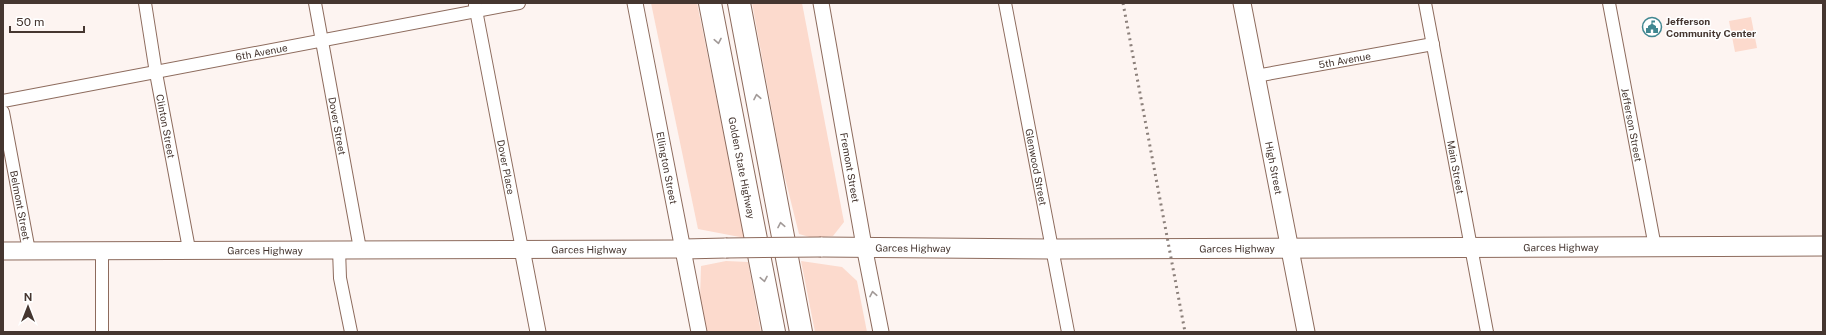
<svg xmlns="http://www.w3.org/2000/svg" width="1826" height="335" font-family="'Public Sans',sans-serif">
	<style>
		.green { fill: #fcdacd }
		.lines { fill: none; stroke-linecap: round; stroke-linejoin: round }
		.minor-casing { stroke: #8d6b5d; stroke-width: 14 }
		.tertiary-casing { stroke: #8d6b5d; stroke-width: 17 }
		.secondary-casing { stroke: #8d6b5d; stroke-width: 19 }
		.primary-casing { stroke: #8d6b5d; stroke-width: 21 }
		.motorway-casing { stroke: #8d6b5d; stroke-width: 24 }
		.minor { stroke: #fff; stroke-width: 12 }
		.tertiary { stroke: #fff; stroke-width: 15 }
		.secondary { stroke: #fff; stroke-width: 17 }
		.primary { stroke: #fff; stroke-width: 19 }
		.motorway { stroke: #fff; stroke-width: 22 }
		.rail { stroke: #8c807b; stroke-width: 3; stroke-dasharray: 2 4; stroke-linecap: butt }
		.primary-bridge-casing { stroke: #8d6b5d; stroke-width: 21; stroke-linecap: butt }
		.primary-bridge { stroke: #fff; stroke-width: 19 }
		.oneway { stroke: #a29a98 }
		.labels { text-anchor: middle; stroke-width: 3; stroke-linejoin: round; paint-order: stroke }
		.poi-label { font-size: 10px; font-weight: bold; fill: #453630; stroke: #fff; text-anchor: start }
		.street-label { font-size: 10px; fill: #453630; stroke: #fff }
	</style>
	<rect width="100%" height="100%" fill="#fdf4f1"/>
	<!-- green -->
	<g class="green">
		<path d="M651,3H697L745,238L698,229Z"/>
		<path d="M752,3H802L844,222L833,236L813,238L799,234L782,166Z"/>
		<path d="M1751,17L1757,48L1735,52L1729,21Z"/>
		<path d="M726,261L748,262L761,332H707L700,298L701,266Z"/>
		<path d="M801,261L842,267L857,281L867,332H815Z"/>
	</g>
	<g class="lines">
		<!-- minor casing -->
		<g class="minor-casing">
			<g id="minor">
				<path id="s1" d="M145,3L156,73L189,249"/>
				<path id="s2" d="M315,3L360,249"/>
				<path id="s3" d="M1005,3L1068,332"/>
				<path id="s4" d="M1425,3L1487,332"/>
				<path id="s5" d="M1609,3L1655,247"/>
				<path id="s6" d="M475,5L522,249"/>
				<path id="s7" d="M1256,76L1433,44"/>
				<path id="s8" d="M3,101L519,3"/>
				<path id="s9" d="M3,112L29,251"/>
				<path d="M339,249L340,278L351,332"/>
				<path d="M102,250V332"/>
			</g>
		</g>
		<!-- tertiary casing -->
		<g class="tertiary-casing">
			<g id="tertiary">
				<path id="s10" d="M635,3L699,332"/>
				<path id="s11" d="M821,3L864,246L881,332"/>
				<path d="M522,249L538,332"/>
			</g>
		</g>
		<!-- secondary casing -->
		<g class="secondary-casing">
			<g id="secondary">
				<path id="s12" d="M1242,3L1306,332"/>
				<path id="s13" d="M3,251L684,249"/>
			</g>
		</g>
		<!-- primary casing -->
		<g class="primary-casing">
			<g id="primary">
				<path id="s14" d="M821,247L1052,249L1823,246"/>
				<path d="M684,249L726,248"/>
			</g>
		</g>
		<!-- motorway casing -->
		<g class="motorway-casing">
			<g id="motorway">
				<path id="s15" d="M710,3L774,332"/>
				<path d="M739,3L801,332"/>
			</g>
		</g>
		<!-- minor -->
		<use href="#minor" class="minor"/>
		<!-- tertiary -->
		<use href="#tertiary" class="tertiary"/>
		<!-- secondary -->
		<use href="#secondary" class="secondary"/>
		<!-- primary -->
		<use href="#primary" class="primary"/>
		<!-- motorway -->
		<use href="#motorway" class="motorway"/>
		<!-- rail -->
		<path class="rail" d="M1123,3L1185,332"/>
		<!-- primary-bridge casing -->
		<g class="primary-bridge-casing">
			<path id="primary-bridge" d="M726,248L821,247"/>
		</g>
		<!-- primary-bridge -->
		<use href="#primary-bridge" class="primary-bridge"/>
	</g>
	<!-- one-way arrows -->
	<defs><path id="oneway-chevron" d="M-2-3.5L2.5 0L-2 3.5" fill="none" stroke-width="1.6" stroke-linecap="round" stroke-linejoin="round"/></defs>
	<g class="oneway">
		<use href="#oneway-chevron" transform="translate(718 41) rotate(79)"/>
		<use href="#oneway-chevron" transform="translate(757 97) rotate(-101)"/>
		<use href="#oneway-chevron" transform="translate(781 225) rotate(-101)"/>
		<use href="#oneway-chevron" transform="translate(764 279) rotate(79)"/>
		<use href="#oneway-chevron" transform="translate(873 294) rotate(-101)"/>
	</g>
	<!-- icons -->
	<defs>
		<g id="civic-ring" transform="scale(1)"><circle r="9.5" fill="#fff" stroke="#418791" stroke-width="1.5"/><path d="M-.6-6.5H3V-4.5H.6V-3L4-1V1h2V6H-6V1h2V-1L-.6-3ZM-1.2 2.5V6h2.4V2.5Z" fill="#418791"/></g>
	</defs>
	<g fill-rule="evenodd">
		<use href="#civic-ring" x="1652" y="27"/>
	</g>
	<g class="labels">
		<!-- poi labels -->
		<g class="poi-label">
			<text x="1666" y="25">Jefferson<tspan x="1666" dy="12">Community Center</tspan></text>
		</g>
		<!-- street labels -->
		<g class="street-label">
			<text dy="4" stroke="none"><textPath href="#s8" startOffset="263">6th Avenue</textPath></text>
			<text dy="4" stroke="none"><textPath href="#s7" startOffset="90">5th Avenue</textPath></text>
			<text dy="4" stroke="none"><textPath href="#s5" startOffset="124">Jefferson Street</textPath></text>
			<text dy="4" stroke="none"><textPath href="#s1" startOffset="125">Clinton Street</textPath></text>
			<text dy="4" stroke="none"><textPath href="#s2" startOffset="125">Dover Street</textPath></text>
			<text dy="4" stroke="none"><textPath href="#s6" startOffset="165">Dover Place</textPath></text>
			<text dy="4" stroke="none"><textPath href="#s3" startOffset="167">Glenwood Street</textPath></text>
			<text dy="4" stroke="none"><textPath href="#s4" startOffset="167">Main Street</textPath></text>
			<text dy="4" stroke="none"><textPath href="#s10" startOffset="168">Ellington Street</textPath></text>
			<text dy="4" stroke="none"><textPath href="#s15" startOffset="168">Golden State Highway</textPath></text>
			<text dy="4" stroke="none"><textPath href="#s11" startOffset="167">Fremont Street</textPath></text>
			<text dy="4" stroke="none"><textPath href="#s12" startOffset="168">High Street</textPath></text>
			<text dy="4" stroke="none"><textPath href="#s9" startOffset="95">Belmont Street</textPath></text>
			<text dy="4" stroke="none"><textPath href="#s14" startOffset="92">Garces Highway</textPath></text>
			<text dy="4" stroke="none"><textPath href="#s14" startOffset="740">Garces Highway</textPath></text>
			<text dy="4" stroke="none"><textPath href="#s14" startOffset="416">Garces Highway</textPath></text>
			<text dy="4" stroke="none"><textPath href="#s13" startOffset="262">Garces Highway</textPath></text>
			<text dy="4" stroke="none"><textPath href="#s13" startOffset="586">Garces Highway</textPath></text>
		</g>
	</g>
	<!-- border -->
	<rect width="1826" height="335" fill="none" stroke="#453630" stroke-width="8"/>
	<!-- north arrow -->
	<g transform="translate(28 307)" stroke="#ffffff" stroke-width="3" paint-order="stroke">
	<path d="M0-3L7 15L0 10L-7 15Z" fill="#453630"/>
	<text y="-6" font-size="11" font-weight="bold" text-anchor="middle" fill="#453630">N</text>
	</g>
	<!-- scale -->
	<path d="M10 26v6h74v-6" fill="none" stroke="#453630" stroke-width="2"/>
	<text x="16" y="26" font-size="12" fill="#453630" stroke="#ffffff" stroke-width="3" paint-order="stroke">50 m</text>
</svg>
